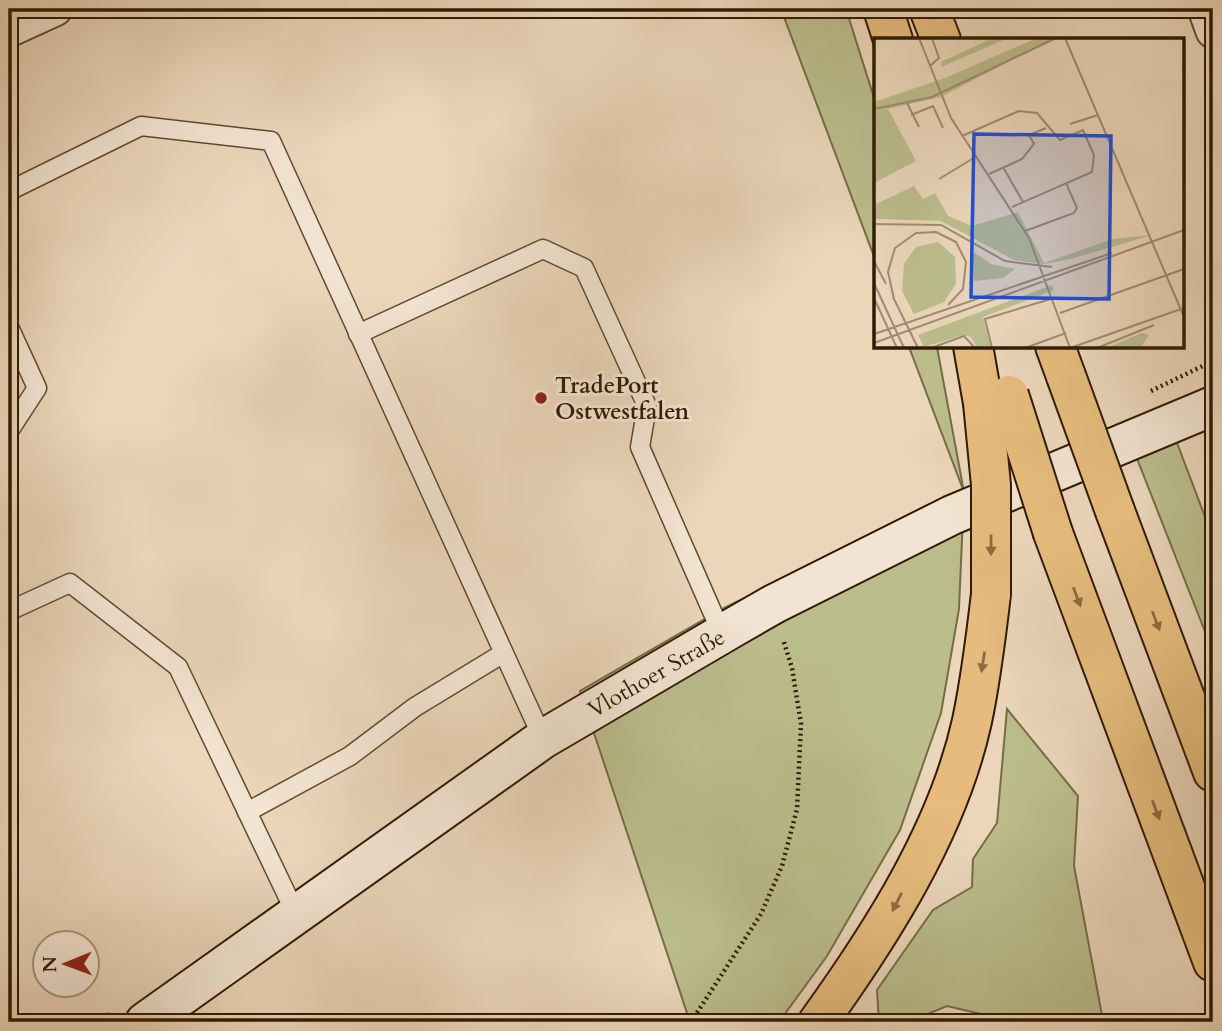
<svg xmlns="http://www.w3.org/2000/svg" width="1222" height="1031" font-family="Cardo,serif">
	<style>
		.green { fill: #bbbd8d; stroke: #766c46; stroke-width: 2 }
		.lines { fill: none; stroke-linecap: round; stroke-linejoin: round }
		.service-casing { stroke: #604a2e; stroke-width: 21 }
		.minor-casing { stroke: #604a2e; stroke-width: 37 }
		.secondary-casing { stroke: #311b00; stroke-width: 42 }
		.motorway-casing { stroke: #311b00; stroke-width: 42 }
		.path { stroke: #311b00; stroke-width: 4.5; stroke-dasharray: 2 3.5; stroke-linecap: butt }
		.service { stroke: #f2e4d2; stroke-width: 18 }
		.minor { stroke: #f2e4d2; stroke-width: 33 }
		.secondary { stroke: #f2e4d2; stroke-width: 38 }
		.motorway { stroke: #e6bb7d; stroke-width: 38 }
		.motorway-bridge-casing { stroke: #311b00; stroke-width: 42; stroke-linecap: butt }
		.motorway-bridge { stroke: #e6bb7d; stroke-width: 38 }
		.oneway { fill: #8c6b3e }
		.poi-dot { fill: #8f2418; stroke: #f2e4d2; stroke-width: 2.5 }
		.labels { text-anchor: middle; stroke-width: 6; stroke-linejoin: round; paint-order: stroke }
		.poi-label { font-size: 23px; font-weight: bold; fill: #311b00; stroke: #f2e4d2; text-anchor: start }
		.street-label { font-size: 23px; fill: #311b00; stroke: #f2e4d2 }
		.inset-road { fill: none; stroke: #a18b70; stroke-width: 2 }
		.view { fill: #1d4ed8; fill-opacity: 0.15; stroke: #1d4ed8; stroke-width: 3.5 }
		.inset-edge { fill: none; stroke: #311b00; stroke-width: 3.5 }
	</style>
	<rect width="100%" height="100%" fill="#ebd6ba"/>
	<filter id="stains"><feTurbulence type="fractalNoise" baseFrequency=".00286" numOctaves="4"/><feColorMatrix values="0 0 0 0 .2 0 0 0 0 .09 0 0 0 0 .02 0 0 0 .5 -.17"/></filter>
	<radialGradient id="worn" r=".72"><stop offset=".6" stop-color="#630" stop-opacity="0"/><stop offset="1" stop-color="#630" stop-opacity=".3"/></radialGradient>
	<!-- green -->
	<g class="green">
		<path d="M781,9H846L875,101V259Z"/>
		<path d="M909,347H937L964,492L959,609L941,713L900,830L827,956L779,1022H690L580,691L724,608L964,492Z"/>
		<path d="M1165,411L1213,538V652L1125,428Z"/>
		<path d="M1007,709L1078,796L1074,866L1102,1015L1024,1018L981,1014L947,1006L908,1022H879L877,990L933,910L972,887L973,859L997,823Z"/>
	</g>
	<g class="lines">
		<!-- service casing -->
		<g class="service-casing">
			<g id="service">
				<path d="M9,191L141,126L271,141L543,739"/>
				<path d="M9,327L37,388L9,431"/>
				<path d="M358,334L543,249L584,268L647,406L640,447L722,634"/>
				<path d="M9,611L70,583L178,667L296,914"/>
				<path d="M247,812L350,756L415,707L502,654"/>
			</g>
		</g>
		<!-- minor casing -->
		<g class="minor-casing">
			<g id="minor">
				<path d="M1205,9L1213,31"/>
				<path d="M9,30L55,9"/>
			</g>
		</g>
		<!-- secondary casing -->
		<g class="secondary-casing">
			<path id="secondary" d="M145,1022L543,739L734,627L774,604L952,515L1213,406"/>
		</g>
		<!-- motorway casing -->
		<g class="motorway-casing">
			<g id="motorway">
				<path d="M883,9L893,40"/>
				<path d="M929,9L941,40"/>
				<path d="M973,346L983,403"/>
				<path d="M1055,346L1066,376"/>
				<path d="M1115,511L1213,772"/>
				<path d="M1053,533L1213,962"/>
				<path d="M818,1022C882,933 948,830 972,721C981,679 986,637 991,594"/>
			</g>
		</g>
		<!-- path -->
		<g class="path">
			<path d="M1151,391L1213,361"/>
			<path d="M100,1022L110,1014"/>
			<path d="M691,1022L761,914L782,866L797,809L801,724L792,668L783,639"/>
		</g>
		<!-- service -->
		<use href="#service" class="service"/>
		<!-- minor -->
		<use href="#minor" class="minor"/>
		<!-- secondary -->
		<use href="#secondary" class="secondary"/>
		<!-- motorway -->
		<use href="#motorway" class="motorway"/>
		<!-- motorway-bridge casing -->
		<g class="motorway-bridge-casing">
			<g id="motorway-bridge">
				<path d="M1066,376L1115,511"/>
				<path d="M1009,395L1053,533"/>
				<path d="M983,403L991,485V594"/>
			</g>
		</g>
		<!-- motorway-bridge -->
		<use href="#motorway-bridge" class="motorway-bridge"/>
	</g>
	<!-- one-way arrows -->
	<defs><path id="oneway-solid" d="M-6-.8H1V-3.2L6.5 0L1 3.2V.8H-6Z" transform="scale(1.75)"/></defs>
	<g class="oneway">
		<use href="#oneway-solid" transform="translate(991 545) rotate(90)"/>
		<use href="#oneway-solid" transform="translate(1077 597) rotate(69)"/>
		<use href="#oneway-solid" transform="translate(1156 621) rotate(69)"/>
		<use href="#oneway-solid" transform="translate(983 662) rotate(99)"/>
		<use href="#oneway-solid" transform="translate(1156 810) rotate(69)"/>
		<use href="#oneway-solid" transform="translate(897 902) rotate(117)"/>
	</g>
	<!-- markers -->
	<circle class="poi-dot" cx="541" cy="398" r="7"/>
	<g class="labels">
		<!-- poi labels -->
		<g class="poi-label">
			<text x="555" y="393">TradePort<tspan x="555" dy="26">Ostwestfalen</tspan></text>
		</g>
		<!-- street labels -->
		<g class="street-label">
			<text transform="translate(656 673) rotate(-30)" y="8">Vlothoer Straße</text>
		</g>
	</g>
	<!-- overview -->
	<g transform="translate(874 38)">
		<rect width="310" height="310" fill="#ebd6ba"/>
		<path d="M119,0H134L67,29V24ZM163,0H180L67,59L14,71L42,123L0,145V64L71,40ZM40,148L49,161L61,155L74,178L98,188L144,174L170,225L239,201L278,197L197,221L170,226L140,222L67,183L0,181V167ZM64,204L81,219L82,246L70,264L40,276L28,253L30,226L42,209ZM98,213L117,226L141,231L129,240L100,243ZM178,247L180,252L109,279L117,310H103L97,299L90,297L50,309L44,297ZM268,295L275,297L267,309L232,310Z" fill="#bbbd8d"/>
		<path class="inset-road" d="M45,0L77,80L155,200L196,310M191,0L310,279M56,28L65,20L58,0M33,65L45,89M0,71L58,59L182,0M37,77L59,68L69,90M196,86L224,77M88,98L145,73L163,75L186,102L209,92L220,117L218,134L138,169M129,129L149,164M115,136L148,121L160,106L155,97L172,90M65,141L103,118M0,186L67,187L131,223L178,229M151,193L200,175L203,170L192,145M0,223L12,246M0,245L30,310M19,259L44,310M0,260L23,310M20,261L14,234L21,210L42,195L62,194L82,204L92,224L89,251L74,267M186,275L310,231M0,296L238,215M0,305L310,192M57,310L90,298L101,310M118,310L111,281L180,260M151,310L192,295M196,310L310,270M223,310L280,287"/>
		<path class="view" d="M100,96L237,98L235,261L97,259Z"/>
		<rect width="310" height="310" class="inset-edge"/>
	</g>
	<!-- margin -->
	<rect width="1222" height="1031" fill="none" stroke="#ebd6ba" stroke-width="35"/>
	<rect x="10" y="10" width="1201" height="1010" fill="none" stroke="#311b00" stroke-width="3.5"/>
	<rect x="18" y="18" width="1187" height="996" fill="none" stroke="#311b00" stroke-width="2"/>
	<!-- north arrow -->
	<g transform="translate(66 964) rotate(269)"><circle r="33" fill="#f2e4d2" stroke="#a5947e" stroke-width="2"/>
	<path d="M0-5L12 26L0 18L-12 26Z" fill="#8f2418"/>
	<text y="-10" font-size="19" font-weight="bold" text-anchor="middle" fill="#311b00">N</text>
	</g>
	<rect width="100%" height="100%" filter="url(#stains)"/>
	<rect width="100%" height="100%" fill="url(#worn)"/>
</svg>
